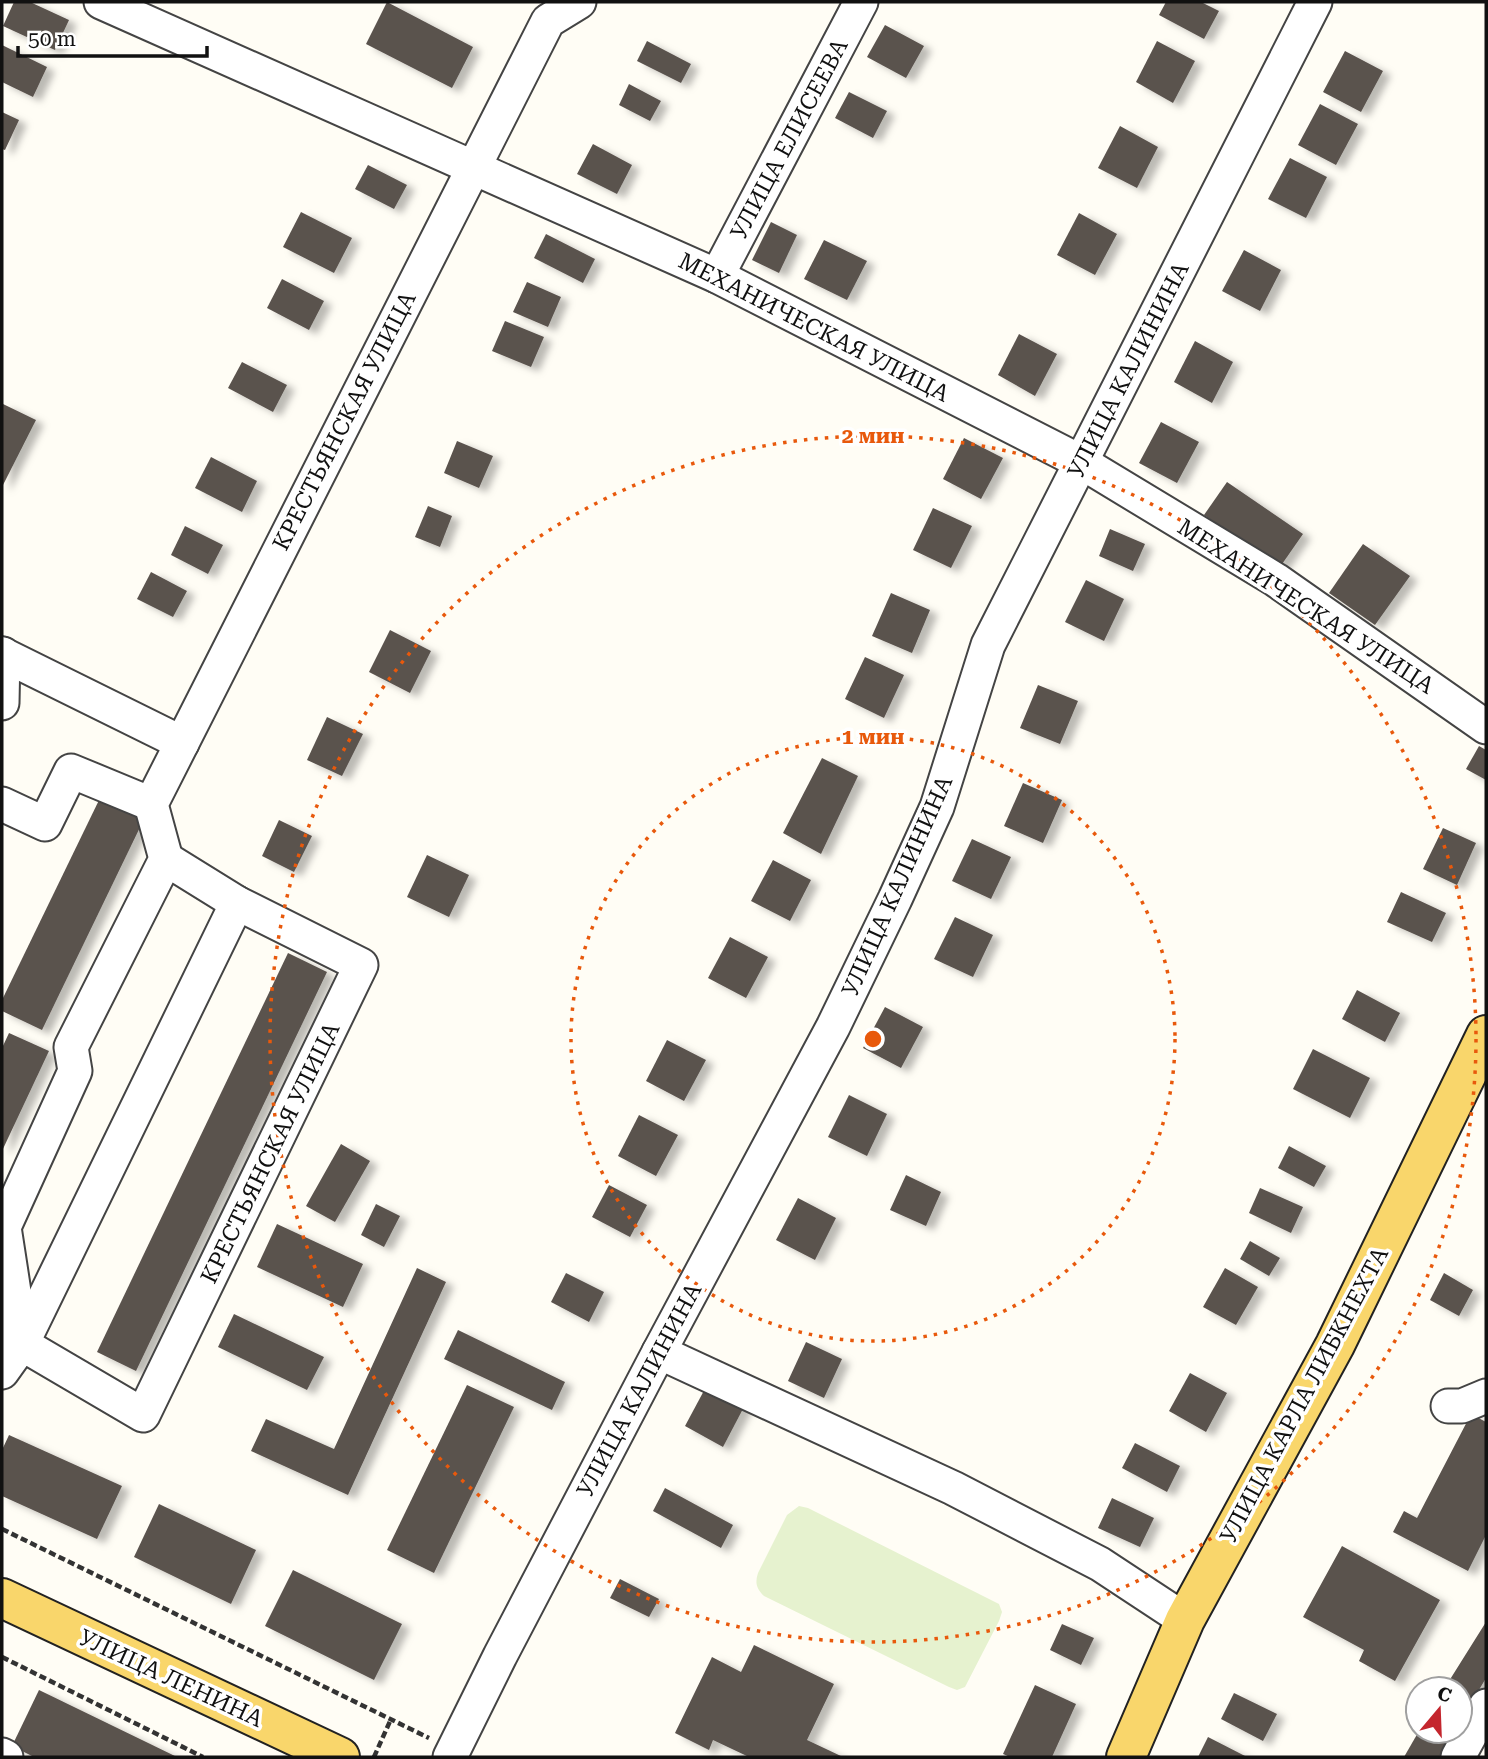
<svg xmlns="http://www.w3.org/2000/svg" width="1488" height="1759" font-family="'Roboto Serif',serif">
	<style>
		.pitch { fill: #e6f2cf }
		.building { fill: #5a524d; filter: url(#shadow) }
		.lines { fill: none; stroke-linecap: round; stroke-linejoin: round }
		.minor-casing { stroke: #444; stroke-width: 37 }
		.major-casing { stroke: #222; stroke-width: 42 }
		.path { stroke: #333; stroke-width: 4.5; stroke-dasharray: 7 3.5; stroke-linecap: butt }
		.minor { stroke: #fff; stroke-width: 33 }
		.major { stroke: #f9d66b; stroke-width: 38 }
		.ring { fill: none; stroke: #e8590c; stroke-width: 3.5; stroke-dasharray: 3.5 7 }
		.labels { text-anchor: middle; stroke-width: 7; stroke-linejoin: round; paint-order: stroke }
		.street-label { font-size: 23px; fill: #111; stroke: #fff }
		.centre { fill: #e8590c; stroke: #fff; stroke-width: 3.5 }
		.ring-label { font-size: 21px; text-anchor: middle; font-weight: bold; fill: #e8590c; stroke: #fff; stroke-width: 7; stroke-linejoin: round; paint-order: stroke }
	</style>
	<defs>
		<filter id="shadow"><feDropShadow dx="8" dy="4.5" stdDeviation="3.5" flood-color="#0004"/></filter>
	</defs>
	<rect width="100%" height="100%" fill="#fffdf5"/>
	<!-- pitch -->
	<path class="pitch" d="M799,1506L808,1508L999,1604L1002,1612L999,1621L965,1687L957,1690L949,1687L764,1596C756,1588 755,1583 758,1573L787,1515Z"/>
	<!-- building -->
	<g class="building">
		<path d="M14,2H30L69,20L55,50L3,26Z"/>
		<path d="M387,2L473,47L452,88L366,44Z"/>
		<path d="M1166,2H1201L1219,11L1204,39L1159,15Z"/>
		<path d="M885,25L924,46L906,78L867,57Z"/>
		<path d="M647,41L691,64L681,83L637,61Z"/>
		<path d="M1157,41L1195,61L1173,103L1136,82Z"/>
		<path d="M2,45L47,67L33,97L2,82Z"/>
		<path d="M1345,51L1383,71L1361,112L1323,92Z"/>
		<path d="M629,84L661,101L650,121L619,105Z"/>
		<path d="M849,92L887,111L873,138L835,118Z"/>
		<path d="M1320,104L1358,124L1336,165L1298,145Z"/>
		<path d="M2,112L19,120L5,150L2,149Z"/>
		<path d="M1120,126L1158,147L1137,188L1098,168Z"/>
		<path d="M593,144L632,165L617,194L577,174Z"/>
		<path d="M1290,158L1327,177L1306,218L1268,199Z"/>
		<path d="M368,165L407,185L394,209L355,189Z"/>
		<path d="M301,212L352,238L334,273L283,247Z"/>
		<path d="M1079,213L1117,234L1095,275L1057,255Z"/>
		<path d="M771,222L797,235L779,273L752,260Z"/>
		<path d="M546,234L595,259L583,283L534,258Z"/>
		<path d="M824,240L867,261L847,300L804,279Z"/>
		<path d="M1244,250L1281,270L1260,311L1222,291Z"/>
		<path d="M282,279L324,301L309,330L267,308Z"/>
		<path d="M527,282L561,297L548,327L513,312Z"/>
		<path d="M505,321L544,337L531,367L492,351Z"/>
		<path d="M1019,334L1057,354L1035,396L998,375Z"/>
		<path d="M1195,341L1233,362L1212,403L1174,382Z"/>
		<path d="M242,362L287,385L273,412L228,388Z"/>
		<path d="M3,404L36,420L2,487V406Z"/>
		<path d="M1161,422L1199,442L1177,483L1139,463Z"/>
		<path d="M964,438L1003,458L981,499L943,479Z"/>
		<path d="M457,441L493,456L479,488L444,473Z"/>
		<path d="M211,457L257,481L242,512L195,488Z"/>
		<path d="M1227,482L1303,534L1280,567L1204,515Z"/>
		<path d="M428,506L452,516L440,547L415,537Z"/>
		<path d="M933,508L972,526L951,568L913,550Z"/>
		<path d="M185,526L223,545L208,574L171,555Z"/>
		<path d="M1110,529L1145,544L1133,571L1099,556Z"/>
		<path d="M1363,544L1410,576L1375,625L1329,593Z"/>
		<path d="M151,572L187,591L173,617L137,599Z"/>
		<path d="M1086,580L1124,599L1104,641L1065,622Z"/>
		<path d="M891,593L930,610L912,653L872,636Z"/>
		<path d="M390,630L431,651L410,693L369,672Z"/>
		<path d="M865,657L904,675L884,718L845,699Z"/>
		<path d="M1038,685L1078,701L1060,744L1020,728Z"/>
		<path d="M327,717L363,734L342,776L307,760Z"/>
		<path d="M1479,746L1486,750V780L1466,769Z"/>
		<path d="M822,758L858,776L821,854L783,833Z"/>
		<path d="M1023,783L1062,800L1043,843L1004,826Z"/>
		<path d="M101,796L145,817L42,1030L2,1011V1000Z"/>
		<path d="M279,820L312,836L294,872L262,856Z"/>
		<path d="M1443,828L1476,843L1457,885L1423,869Z"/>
		<path d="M972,839L1011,857L991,899L952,881Z"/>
		<path d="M427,855L469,875L449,917L407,897Z"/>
		<path d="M773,860L811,880L790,921L751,901Z"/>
		<path d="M1401,892L1446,913L1432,942L1387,922Z"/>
		<path d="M955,917L993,935L973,977L934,959Z"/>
		<path d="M730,937L768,957L746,998L708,978Z"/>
		<path d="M288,953L327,972L136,1371L97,1352Z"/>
		<path d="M1357,990L1400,1013L1385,1042L1342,1019Z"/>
		<path d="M885,1007L923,1027L901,1068L863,1048Z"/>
		<path d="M9,1033L49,1051L2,1151V1048Z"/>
		<path d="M667,1040L706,1060L684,1101L646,1081Z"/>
		<path d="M1313,1049L1370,1078L1350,1118L1293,1089Z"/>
		<path d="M849,1095L887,1114L867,1156L828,1137Z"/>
		<path d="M639,1115L678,1135L656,1176L618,1156Z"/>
		<path d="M341,1144L370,1161L335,1222L306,1206Z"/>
		<path d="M1289,1146L1326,1166L1314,1187L1278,1168Z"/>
		<path d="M906,1175L941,1192L926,1226L890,1210Z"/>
		<path d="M609,1185L647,1205L630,1237L592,1217Z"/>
		<path d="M1260,1188L1303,1207L1291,1233L1249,1213Z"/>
		<path d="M798,1198L836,1218L815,1260L776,1240Z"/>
		<path d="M376,1204L400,1216L384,1247L361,1235Z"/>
		<path d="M277,1224L363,1264L343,1307L257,1267Z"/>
		<path d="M1250,1241L1280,1258L1269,1276L1240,1259Z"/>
		<path d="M417,1268L446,1282L348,1495L251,1451L266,1419L334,1449Z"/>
		<path d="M1225,1268L1258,1287L1236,1325L1203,1307Z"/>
		<path d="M566,1273L604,1292L589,1322L551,1302Z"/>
		<path d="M1444,1273L1473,1290L1459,1316L1430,1300Z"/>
		<path d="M234,1314L324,1357L307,1390L218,1347Z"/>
		<path d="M458,1330L565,1382L552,1410L444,1359Z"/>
		<path d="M806,1342L842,1359L824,1398L788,1381Z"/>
		<path d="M1190,1373L1227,1393L1206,1432L1169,1411Z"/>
		<path d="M467,1385L514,1407L434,1573L387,1550Z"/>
		<path d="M707,1385L745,1405L723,1447L685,1426Z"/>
		<path d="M1471,1414L1486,1422V1535L1468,1571L1393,1532L1404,1511L1417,1518Z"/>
		<path d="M9,1435L122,1486L97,1539L2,1496V1450Z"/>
		<path d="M1135,1443L1180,1466L1167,1492L1122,1468Z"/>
		<path d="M665,1488L733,1525L721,1548L653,1511Z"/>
		<path d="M1112,1498L1154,1518L1140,1547L1098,1528Z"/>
		<path d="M159,1504L256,1550L231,1604L134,1557Z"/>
		<path d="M1342,1546L1440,1600L1395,1681L1359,1661L1364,1650L1303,1617Z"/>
		<path d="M293,1570L402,1624L374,1680L265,1626Z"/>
		<path d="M620,1579L659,1599L649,1617L610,1598Z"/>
		<path d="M1486,1622V1678L1460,1722V1689H1444Z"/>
		<path d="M1062,1624L1094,1638L1081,1665L1050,1650Z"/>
		<path d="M754,1645L834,1684L807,1740L843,1757H749L713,1740L709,1750L675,1733L712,1657L741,1672Z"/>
		<path d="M1035,1685L1076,1704L1052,1757H1010L1003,1754Z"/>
		<path d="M39,1690L177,1757H34L12,1746Z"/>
		<path d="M1234,1693L1277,1714L1263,1741L1221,1719Z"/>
		<path d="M1419,1731H1455L1439,1757H1404Z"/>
		<path d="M1208,1737L1247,1757H1198Z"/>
	</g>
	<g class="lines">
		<!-- minor casing -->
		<g class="minor-casing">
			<g id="minor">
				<path d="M101,2L717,276L1081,462L1276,580L1486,727"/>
				<path d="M717,276L861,2"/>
				<path d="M2,654L182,743"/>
				<path d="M2,703L3,654"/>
				<path d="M2,804L45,824L71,771L151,804"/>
				<path d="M2,1334L22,1344L4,1227L75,1071L71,1047L166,859L151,804L548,21L579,2"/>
				<path d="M22,1344L237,903"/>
				<path d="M659,1352L953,1488L1100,1564L1185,1620"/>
				<path d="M2,1372L22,1344L143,1415L361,965L237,903L166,859"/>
				<path d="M1448,1406H1462L1486,1396"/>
				<path d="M2,1755L6,1757"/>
				<path d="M450,1757L500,1656L659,1352L833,1027L895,899L937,807L988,645L1315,2"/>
				<path d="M1458,1757L1486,1706"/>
			</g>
		</g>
		<!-- major casing -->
		<g class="major-casing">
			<g id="major">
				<path d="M2,1598L340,1757"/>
				<path d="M1126,1757L1185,1620L1335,1345L1486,1035"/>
			</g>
		</g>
		<!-- path -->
		<g class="path">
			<path d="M2,1529L429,1738"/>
			<path d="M2,1657L203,1757"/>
			<path d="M374,1757L391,1719"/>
		</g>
		<!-- minor -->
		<use href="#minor" class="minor"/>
		<!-- major -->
		<use href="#major" class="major"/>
	</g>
	<!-- distance rings -->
	<g class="ring">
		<circle cx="873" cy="1039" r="302"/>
		<circle cx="873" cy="1039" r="603"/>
	</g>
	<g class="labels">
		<!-- street labels -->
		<g class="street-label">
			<text transform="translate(789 139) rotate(-62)" y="8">УЛИЦА ЕЛИСЕЕВА</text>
			<text transform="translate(814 327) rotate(27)" y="8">МЕХАНИЧЕСКАЯ УЛИЦА</text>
			<text transform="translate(1128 370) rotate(-63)" y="8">УЛИЦА КАЛИНИНА</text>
			<text transform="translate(344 421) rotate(-63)" y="8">КРЕСТЬЯНСКАЯ УЛИЦА</text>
			<text transform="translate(1306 606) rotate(33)" y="8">МЕХАНИЧЕСКАЯ УЛИЦА</text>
			<text transform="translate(897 886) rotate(-66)" y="8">УЛИЦА КАЛИНИНА</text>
			<text transform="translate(270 1153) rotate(-64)" y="8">КРЕСТЬЯНСКАЯ УЛИЦА</text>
			<text transform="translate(639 1390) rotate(-62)" y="8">УЛИЦА КАЛИНИНА</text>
			<text transform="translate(1304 1395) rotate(-62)" y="8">УЛИЦА КАРЛА ЛИБКНЕХТА</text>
			<text transform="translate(171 1678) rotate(25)" y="8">УЛИЦА ЛЕНИНА</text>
		</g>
	</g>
	<circle cx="873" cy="1039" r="10" class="centre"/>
	<g class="ring-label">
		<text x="873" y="443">2 мин</text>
		<text x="873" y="744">1 мин</text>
	</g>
	<!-- border -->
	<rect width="1488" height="1759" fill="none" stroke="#111111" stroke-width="7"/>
	<!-- north arrow -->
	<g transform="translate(1439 1710) rotate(19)"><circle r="33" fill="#ffffff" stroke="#a0a0a0" stroke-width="2"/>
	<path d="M0-5L12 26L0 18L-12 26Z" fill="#c4262e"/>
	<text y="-10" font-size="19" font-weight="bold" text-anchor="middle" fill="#111111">С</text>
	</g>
	<!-- scale -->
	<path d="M18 46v10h189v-10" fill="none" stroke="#111111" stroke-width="3.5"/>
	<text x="28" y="46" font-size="21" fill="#111111" stroke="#ffffff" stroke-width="5" paint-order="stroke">50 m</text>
</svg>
